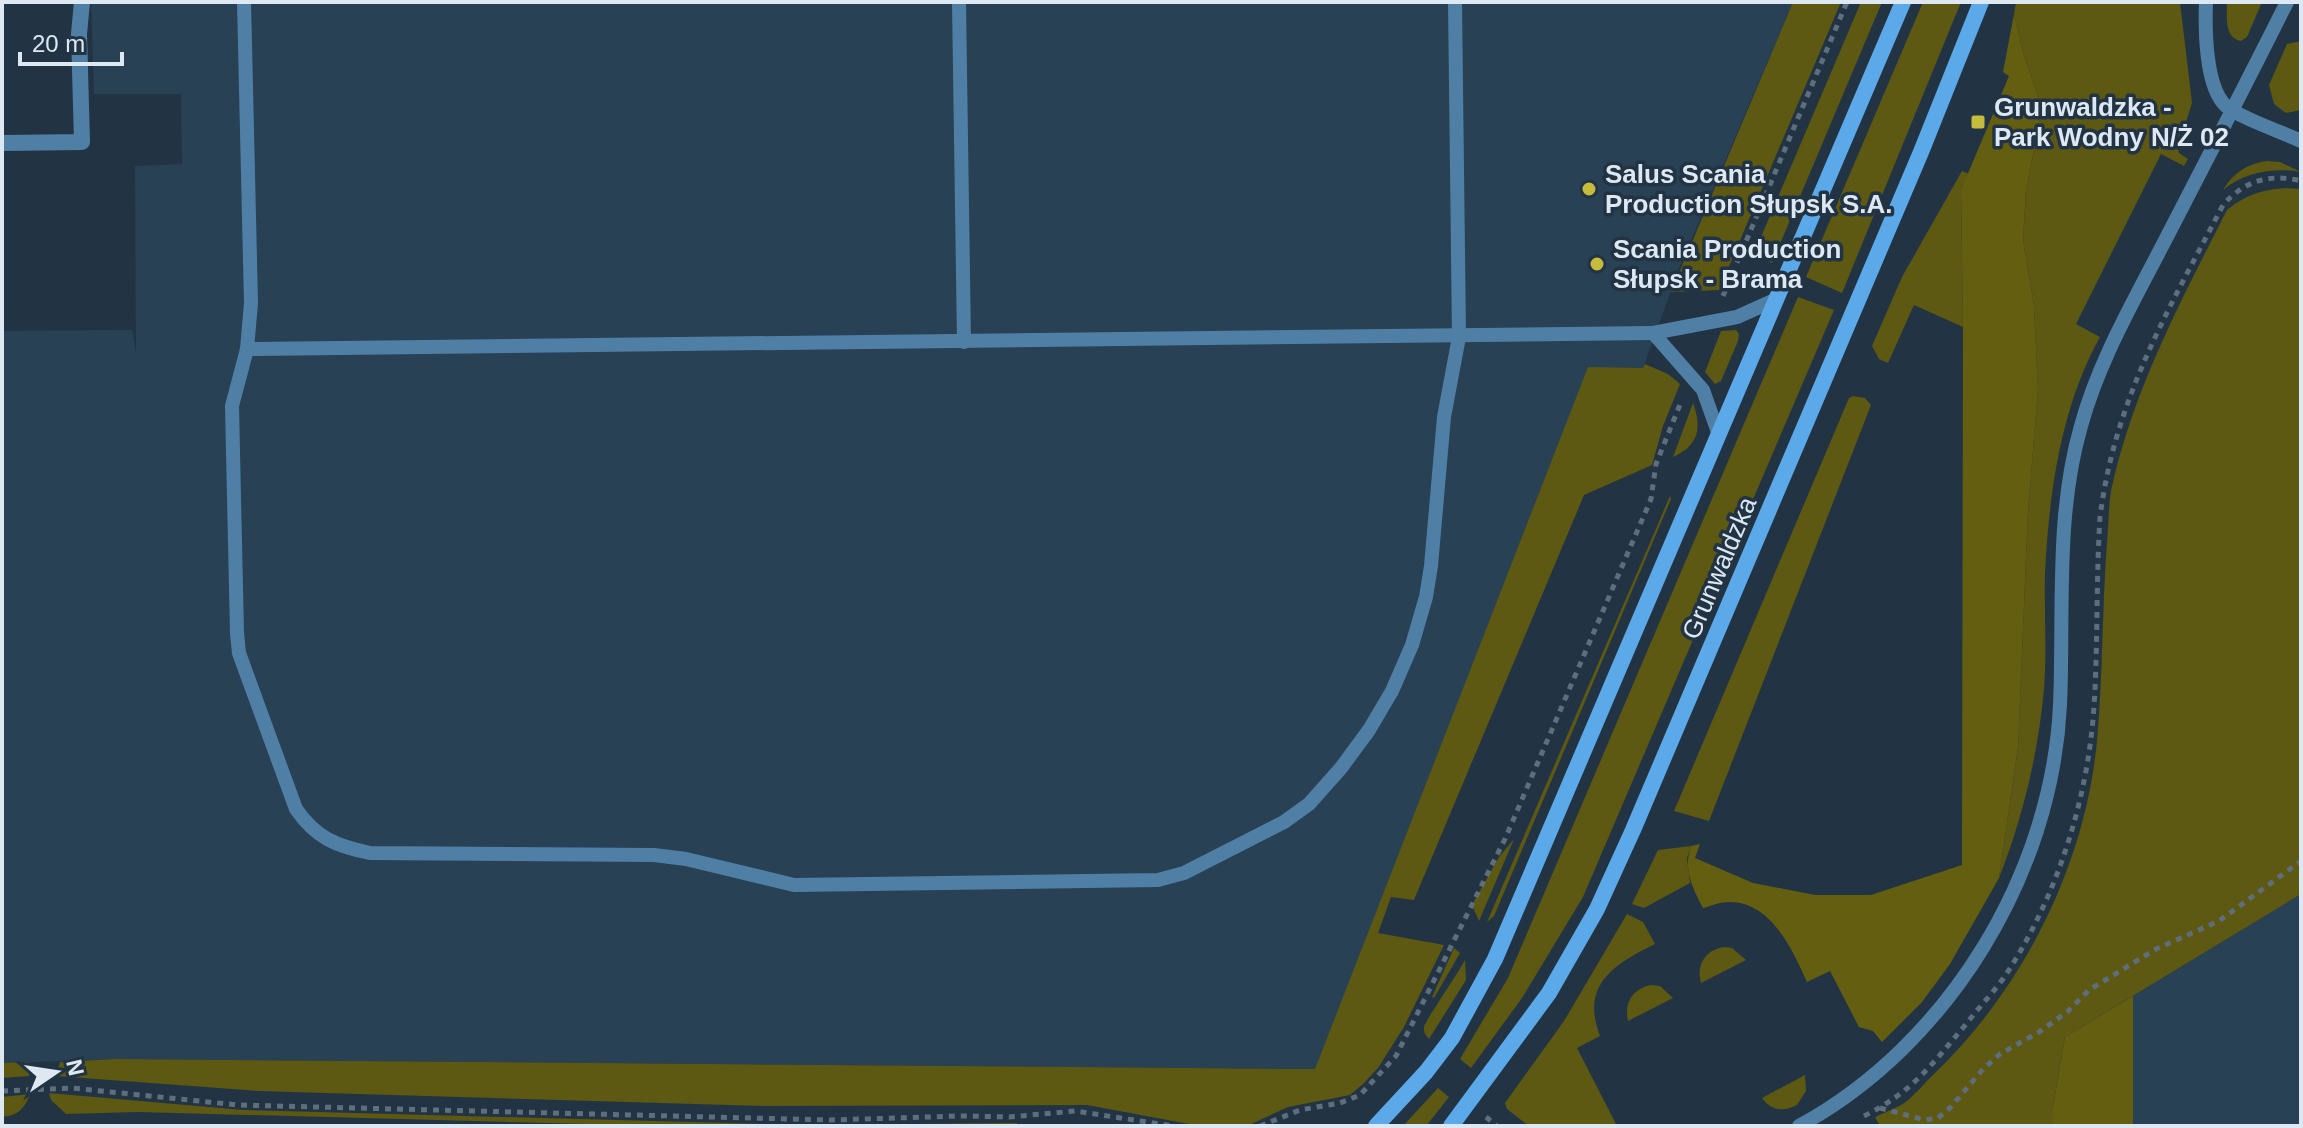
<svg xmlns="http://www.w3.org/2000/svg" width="2303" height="1128" font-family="Helvetica,sans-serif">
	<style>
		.built { fill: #294155 }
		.green { fill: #5d5812 }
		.forest { fill: #645e10 }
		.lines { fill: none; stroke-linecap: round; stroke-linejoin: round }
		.path { stroke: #5f6e7d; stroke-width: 5; stroke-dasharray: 6 6; stroke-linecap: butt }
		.lane { stroke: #507fa6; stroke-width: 14 }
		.street { stroke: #507fa6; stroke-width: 16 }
		.secondary { stroke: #5ba9e8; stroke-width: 16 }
		.poi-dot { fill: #c5bc3d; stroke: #223444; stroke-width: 3 }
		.labels { text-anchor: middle; stroke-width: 7; stroke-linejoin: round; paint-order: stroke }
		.poi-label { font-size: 26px; font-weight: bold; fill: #dde8f2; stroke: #223444; text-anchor: start }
		.street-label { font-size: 26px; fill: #dde8f2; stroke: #223444 }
	</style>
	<rect width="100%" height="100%" fill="#223444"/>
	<!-- built -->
	<g class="built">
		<path d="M91,2H1793L1678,271L1643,368H1588L1316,1069L115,1059L2,1063V331L132,330L136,353L135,166L182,164L181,94H94Z"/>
		<path d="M2301,894V1126H2133V996Z"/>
	</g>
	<!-- green -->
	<g class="green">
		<path d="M1793,2H1841L1719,290L1671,292Z"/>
		<path d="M1861,2H1882L1772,263L1755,255V251Z"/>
		<path d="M1923,2H1961L1842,293L1806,277Z"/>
		<path d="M2016,2H2180L2192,103L2178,148L2179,153L2188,159L2184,166L2161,154L2076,324L2100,337C2061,407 2049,493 2045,573C2044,611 2047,650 2044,689C2038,754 2023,817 1999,878L2018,747L2028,512L2038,390L2034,305L2023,240L2026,191L2042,107L2024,56L2014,14Z"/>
		<path d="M2227,2H2262L2247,37L2241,41C2224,38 2227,16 2227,2Z"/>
		<path d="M2301,41V110L2286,113L2274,104L2269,85L2287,44Z"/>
		<path d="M2267,161L2280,162L2301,172C2274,167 2244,172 2223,190C2234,172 2247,164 2267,161Z"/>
		<path d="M1962,171L1969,174L1961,190L1963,327L1914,305L1888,363L1879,359L1872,346L1902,277Z"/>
		<path d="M2285,188L2301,189V894L2065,1037L2053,1107V1126H1880L1875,1117C1885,1112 1898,1108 1907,1101C1916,1094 1924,1083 1933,1075C2023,989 2085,866 2097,741C2103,675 2102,608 2107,542C2109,522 2108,501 2113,482C2136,384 2182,299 2227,210C2246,195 2260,190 2285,188Z"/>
		<path d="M1798,297L1834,310L1583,897L1522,998L1471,1068L1460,1059L1508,978Z"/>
		<path d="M1736,330L1739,334L1738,341L1721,381L1715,384L1705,372L1721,331Z"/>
		<path d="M1645,364L1668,374L1680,384L1663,426L1652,465L1584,495L1414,900L1391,897L1378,933L1444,945L1404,1027L1378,1068L1363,1084L1350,1095L1288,1107L1247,1126H1200L1087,1105L763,1106L258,1091L56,1076L60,1062L115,1059L1315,1069L1588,367L1643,368Z"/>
		<path d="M1853,396L1865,398L1871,405L1709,821L1674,811L1849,398Z"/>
		<path d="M1693,403C1702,428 1699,445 1673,457Z"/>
		<path d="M1670,496L1671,499L1494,916L1487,922Z"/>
		<path d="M1514,839L1479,921L1472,905L1499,857Z"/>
		<path d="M1691,846L1687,858L1690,883L1644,908L1632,904L1658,850Z"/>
		<path d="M1627,914L1643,922L1655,944C1615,964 1580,984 1600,1036L1577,1048L1617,1126H1529L1507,1109L1505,1103L1564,1021Z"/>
		<path d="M1724,947L1732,948L1746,960L1701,983C1696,965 1705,950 1724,947Z"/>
		<path d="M1454,948L1460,953L1434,998L1432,997Z"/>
		<path d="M1465,960L1466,980L1429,1039C1425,1034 1424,1034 1424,1027C1425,1021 1459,972 1465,960Z"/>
		<path d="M1651,985L1660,986L1673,998L1628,1021C1624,1003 1632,989 1651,985Z"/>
		<path d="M29,1062V1076L2,1078V1063Z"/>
		<path d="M1805,1075L1806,1091L1797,1105C1784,1112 1771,1111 1762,1098Z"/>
		<path d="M1438,1088L1449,1097L1426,1126H1403Z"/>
		<path d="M49,1093L243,1110L804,1125L1017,1123V1126H660L138,1112L66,1114L51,1100Z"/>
		<path d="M30,1094C25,1109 17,1116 2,1117V1097Z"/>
	</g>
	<!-- forest -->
	<g class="forest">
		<path d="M2014,14L2024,56L2042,107L2026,191L2023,240L2034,305L2038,390L2028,512L2018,747L1999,878L1950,964L1922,1002L1882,1042L1873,1031L1859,1027L1830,971L1807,982C1792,949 1771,901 1728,902C1720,902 1711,906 1703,908C1692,887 1683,869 1691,846L1700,844L1695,858L1753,883L1815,895H1871L1962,865L1963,327L1961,190L2009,76L2003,72Z"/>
		<path d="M2133,996V1126H2053V1107L2065,1037Z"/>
	</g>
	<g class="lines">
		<!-- path -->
		<g class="path">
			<path d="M1723,296L1847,2"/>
			<path d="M2,1091L72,1088L238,1105L830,1120L961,1116L1009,1117L1075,1111L1173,1126"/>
			<path d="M1880,1108L1925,1120L1938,1118L1950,1108L1983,1069L2000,1054L2039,1032L2067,1012L2089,990L2156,949L2219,921L2301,861"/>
			<path d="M1864,1116C1914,1091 1932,1064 1967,1023C1979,1007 1994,992 2005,976C2057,897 2088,800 2094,706C2098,643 2096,580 2100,517C2115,398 2169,309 2223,205C2244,181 2270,173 2301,181"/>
			<path d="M1486,1117L1497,1126"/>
			<path d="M1260,1126L1300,1110L1340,1103L1360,1095L1396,1056L1505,839L1651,499L1656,464L1681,402"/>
		</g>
		<!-- lane -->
		<g class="lane">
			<path d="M244,2L251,303L247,349L232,406L237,633L239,653L247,675L296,809C316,838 336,846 370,853L654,855L686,859L794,885L1158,880L1184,873L1284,822L1309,804L1341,768L1369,730L1392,691L1412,645L1426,597L1431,566L1444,417L1459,337L1455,2"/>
			<path d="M959,2L964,342"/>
			<path d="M2206,2C2205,28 2205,87 2226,106C2240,118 2282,132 2301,141"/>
			<path d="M247,349L1653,333"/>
			<path d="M1719,435L1703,390L1653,333L1737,317L1777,299"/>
			<path d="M1799,1126C1949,1044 2052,874 2060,705C2064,612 2055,516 2081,426C2098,364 2130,308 2159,252C2202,169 2245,86 2287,2"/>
		</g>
		<!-- street -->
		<path class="street" d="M2,143L82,142L79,34L82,2"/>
		<!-- secondary -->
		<g class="secondary">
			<path d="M1376,1126L1426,1072L1452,1038L1495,959L1903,2"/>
			<path d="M1451,1126L1549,993L1597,909L1633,830L1921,152L1981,2"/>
		</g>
	</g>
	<!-- markers -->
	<g class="poi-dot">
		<rect x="1970" y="114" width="16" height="16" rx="4"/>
		<circle cx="1589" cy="189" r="8"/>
		<circle cx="1597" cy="264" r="8"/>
	</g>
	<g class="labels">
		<!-- poi labels -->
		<g class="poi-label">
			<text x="1994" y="116">Grunwaldzka -<tspan x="1994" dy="30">Park Wodny N/Ż 02</tspan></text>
			<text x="1605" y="183">Salus Scania<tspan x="1605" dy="30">Production Słupsk S.A.</tspan></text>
			<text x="1613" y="258">Scania Production<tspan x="1613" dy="30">Słupsk - Brama</tspan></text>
		</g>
		<!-- street labels -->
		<g class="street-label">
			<text transform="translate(1719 568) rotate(-67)" y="9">Grunwaldzka</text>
		</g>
	</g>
	<!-- border -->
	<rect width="2303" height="1128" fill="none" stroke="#dde8f2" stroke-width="8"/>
	<!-- north arrow -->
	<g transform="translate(56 1072) rotate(77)" stroke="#223444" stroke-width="6" paint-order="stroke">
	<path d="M0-6L14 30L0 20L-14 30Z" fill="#dde8f2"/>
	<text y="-12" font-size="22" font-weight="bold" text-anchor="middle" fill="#dde8f2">N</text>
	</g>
	<!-- scale -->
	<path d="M20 52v12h102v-12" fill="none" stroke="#dde8f2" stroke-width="4"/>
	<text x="32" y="52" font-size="24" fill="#dde8f2" stroke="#223444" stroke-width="6" paint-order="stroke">20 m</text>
</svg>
